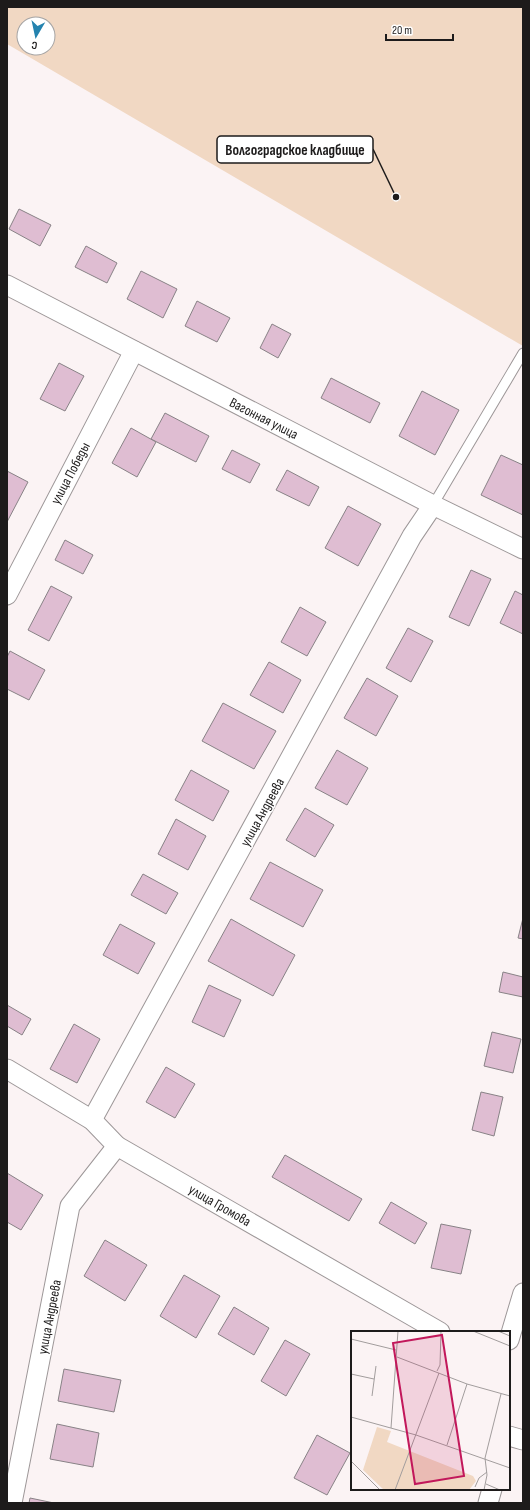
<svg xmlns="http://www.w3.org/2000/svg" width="530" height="1510" font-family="'Sofia Sans Condensed',sans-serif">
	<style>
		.green { fill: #f1d8c3; fill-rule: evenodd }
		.building { fill: #dfbdd2; stroke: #888286 }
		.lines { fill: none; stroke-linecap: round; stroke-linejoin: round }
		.service-casing { stroke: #9d9798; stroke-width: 11 }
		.minor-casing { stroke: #9d9798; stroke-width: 21 }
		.service { stroke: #fff; stroke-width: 9 }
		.minor { stroke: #fff; stroke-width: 19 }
		.labels { text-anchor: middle; stroke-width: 3; stroke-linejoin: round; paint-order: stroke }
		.street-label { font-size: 14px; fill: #1d1b1b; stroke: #fff }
		.inset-road { fill: none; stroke: #a29d9d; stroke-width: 1 }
		.view { fill: #c2185b; fill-opacity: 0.15; stroke: #c2185b; stroke-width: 2 }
		.inset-edge { fill: none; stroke: #1d1b1b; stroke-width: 2 }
		.leader { fill: none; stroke: #1d1b1b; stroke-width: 1.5 }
		.callout-dot { fill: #1d1b1b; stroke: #fff; stroke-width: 1.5 }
		.callout { fill: #fff; stroke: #1d1b1b; stroke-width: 1.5 }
		.callout-label { font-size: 15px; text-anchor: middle; font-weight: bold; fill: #1d1b1b }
	</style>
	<rect width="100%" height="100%" fill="#fbf3f4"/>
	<!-- green -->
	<path class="green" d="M7,7H523V346L7,44ZM24,24H48V48H24Z"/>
	<!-- building -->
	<g class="building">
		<path d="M19,209L51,225L40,246L9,229Z"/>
		<path d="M86,246L117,263L107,283L75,267Z"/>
		<path d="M141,271L177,289L163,318L127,299Z"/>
		<path d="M197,301L230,318L217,342L185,326Z"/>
		<path d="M272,324L291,334L278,358L260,348Z"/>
		<path d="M59,363L84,376L65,411L40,399Z"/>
		<path d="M331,378L380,403L370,423L321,398Z"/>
		<path d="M422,391L459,410L435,455L399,436Z"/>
		<path d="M165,413L209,436L196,462L151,439Z"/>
		<path d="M131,428L156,442L137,477L112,463Z"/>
		<path d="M232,450L260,464L250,483L222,469Z"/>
		<path d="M501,455L523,465V515L481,495Z"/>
		<path d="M287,470L319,487L309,506L276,490Z"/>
		<path d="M7,471L28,482L7,522Z"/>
		<path d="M348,506L381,524L358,566L325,548Z"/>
		<path d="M65,540L93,555L83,574L55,560Z"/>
		<path d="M471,570L491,579L469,626L449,617Z"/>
		<path d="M51,586L72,597L49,641L28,630Z"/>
		<path d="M515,591L523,595V634L500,623Z"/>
		<path d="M300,607L326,622L307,656L281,642Z"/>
		<path d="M408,628L433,641L411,682L386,668Z"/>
		<path d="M10,651L45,670L29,700L7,689V657Z"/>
		<path d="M269,662L301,680L283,713L250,695Z"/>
		<path d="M367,678L398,696L376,736L344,718Z"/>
		<path d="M223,703L276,731L254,769L202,741Z"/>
		<path d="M337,750L368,768L347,805L315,788Z"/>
		<path d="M191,770L229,791L213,821L175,800Z"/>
		<path d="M305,808L334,825L315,857L286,840Z"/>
		<path d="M176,819L206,836L188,870L158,854Z"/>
		<path d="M270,862L323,890L303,927L250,899Z"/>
		<path d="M143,874L178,893L166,914L131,895Z"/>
		<path d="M523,918V939L518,938Z"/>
		<path d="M231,919L295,955L273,996L208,961Z"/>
		<path d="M120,924L155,943L138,974L103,955Z"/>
		<path d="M503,972L523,977V997L499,992Z"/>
		<path d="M209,985L241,1000L224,1037L192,1022Z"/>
		<path d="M7,1005L31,1019L22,1035L7,1026Z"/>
		<path d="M74,1024L100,1039L77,1083L50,1069Z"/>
		<path d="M492,1032L521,1039L513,1073L484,1066Z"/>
		<path d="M166,1067L195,1084L175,1118L146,1102Z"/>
		<path d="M481,1092L503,1097L494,1136L472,1130Z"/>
		<path d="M285,1155L362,1199L349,1221L272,1177Z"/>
		<path d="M7,1173L43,1195L21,1230L7,1222Z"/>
		<path d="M391,1202L427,1223L415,1244L379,1223Z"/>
		<path d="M441,1224L471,1230L461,1274L431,1268Z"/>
		<path d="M105,1240L147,1265L125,1301L84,1276Z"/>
		<path d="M184,1275L220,1296L196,1338L160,1316Z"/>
		<path d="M234,1307L269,1328L254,1355L218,1334Z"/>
		<path d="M285,1340L310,1354L286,1396L261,1381Z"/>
		<path d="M64,1369L121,1380L114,1412L58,1401Z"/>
		<path d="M57,1424L99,1433L93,1467L50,1459Z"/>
		<path d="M317,1435L350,1453L327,1495L294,1478Z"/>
		<path d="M30,1498L54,1503H29Z"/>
	</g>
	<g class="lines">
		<!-- service casing -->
		<g class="service-casing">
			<path id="service" d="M433,505L523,353"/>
		</g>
		<!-- minor casing -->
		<g class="minor-casing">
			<g id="minor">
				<path d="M7,285L433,505L523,549"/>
				<path d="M7,595L134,351"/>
				<path d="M7,1069L92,1120L117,1146L440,1332"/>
				<path d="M92,1120L412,536L433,505"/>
				<path d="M509,1340L523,1293"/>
				<path d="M509,1436L523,1440"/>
				<path d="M12,1503L70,1206L117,1146"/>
				<path d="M488,1503L492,1489"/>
			</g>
		</g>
		<!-- service -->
		<use href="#service" class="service"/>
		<!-- minor -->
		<use href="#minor" class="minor"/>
	</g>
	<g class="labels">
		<!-- street labels -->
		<g class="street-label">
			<text transform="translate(264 418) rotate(27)" y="5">Вагонная улица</text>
			<text transform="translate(70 473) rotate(-62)" y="5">улица Победы</text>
			<text transform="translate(262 812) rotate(-61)" y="5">улица Андреева</text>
			<text transform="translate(220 1205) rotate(30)" y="5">улица Громова</text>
			<text transform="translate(49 1317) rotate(-79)" y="5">улица Андреева</text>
		</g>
	</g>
	<!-- overview -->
	<g transform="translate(351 1331)">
		<rect width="159" height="159" fill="#fbf3f4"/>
		<path d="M26,96L40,100L36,111L122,145L125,150L118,159H33L12,139Z" fill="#f1d8c3"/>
		<path class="inset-road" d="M122,0L159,15M147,0L159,5M0,8L45,19M46,26L116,53L159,65M86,40L89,34L90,0M0,43L23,48M21,65L25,35M0,86L65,104L159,137M40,97L47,0M96,114L116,53M0,130L29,159M135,153L149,159M124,156L128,147L136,141M44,159L88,42M133,159L136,144L134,127L150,63"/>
		<path class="view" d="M91,4L113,145L64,153L42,12Z"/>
		<rect width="159" height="159" class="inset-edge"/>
	</g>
	<!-- callouts -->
	<path class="leader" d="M396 197L373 149"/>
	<circle class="callout-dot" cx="396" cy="197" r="4"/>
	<rect class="callout" x="217" y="136" width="156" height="27" rx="4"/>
	<g class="callout-label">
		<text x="295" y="155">Волгоградское кладбище</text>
	</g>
	<!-- border -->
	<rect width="530" height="1510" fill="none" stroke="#1d1b1b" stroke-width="16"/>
	<!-- north arrow -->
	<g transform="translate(36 36) rotate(189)"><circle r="19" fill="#ffffff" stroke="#a5a4a4"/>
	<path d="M0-3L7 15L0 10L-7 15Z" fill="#2483af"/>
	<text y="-6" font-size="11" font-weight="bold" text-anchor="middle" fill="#1d1b1b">С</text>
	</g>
	<!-- scale -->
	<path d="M386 34v6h67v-6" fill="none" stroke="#1d1b1b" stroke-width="2"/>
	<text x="392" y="34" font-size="12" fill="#1d1b1b" stroke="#ffffff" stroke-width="3" paint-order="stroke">20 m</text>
</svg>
